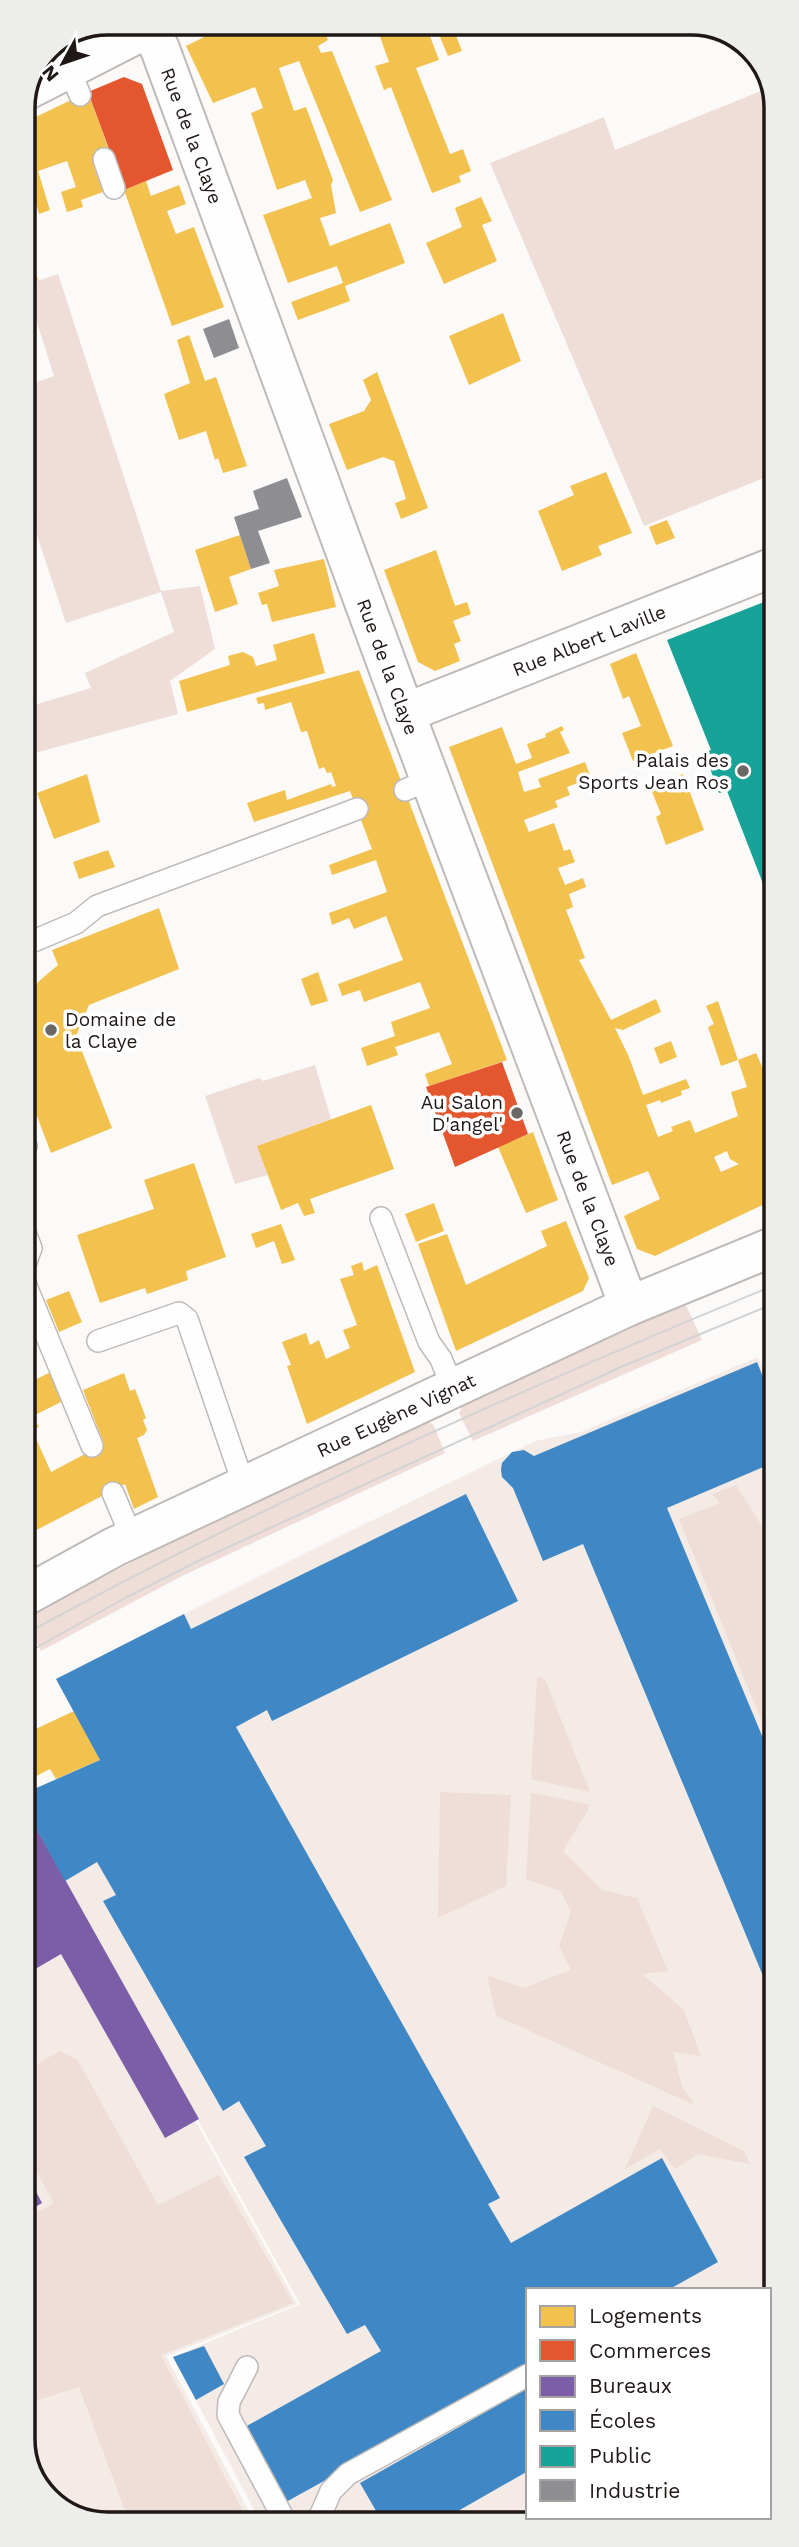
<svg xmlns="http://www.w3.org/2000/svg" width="799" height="2547" font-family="'Work Sans',sans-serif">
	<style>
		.built { fill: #f4eae6 }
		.green { fill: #efddd7 }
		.homes { fill: #f2c14e; fill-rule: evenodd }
		.shops { fill: #e4572e }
		.offices { fill: #7b5ea7 }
		.schools { fill: #3f88c5 }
		.public { fill: #17a398 }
		.industry { fill: #8d8d92 }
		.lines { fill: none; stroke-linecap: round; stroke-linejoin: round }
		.lane-casing { stroke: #bebab8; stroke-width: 24 }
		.street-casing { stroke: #bebab8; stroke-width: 42 }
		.secondary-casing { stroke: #bebab8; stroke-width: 42 }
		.lane { stroke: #fffefe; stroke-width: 21 }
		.street { stroke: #fffefe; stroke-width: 38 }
		.secondary { stroke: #fffefe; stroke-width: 38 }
		.tram { stroke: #d3d3d3; stroke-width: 2 }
		.poi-dot { fill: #6c6765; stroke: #fff; stroke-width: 2.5 }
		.labels { text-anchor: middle; stroke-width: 7; stroke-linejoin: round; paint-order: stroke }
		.street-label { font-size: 19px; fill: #1f1816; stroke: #fff }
		.poi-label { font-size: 19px; fill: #1f1816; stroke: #fff; text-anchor: end }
		.rim { fill: none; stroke: #1f1816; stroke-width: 3.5 }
	</style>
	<rect width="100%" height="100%" fill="#fcfaf9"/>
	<!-- built -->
	<g class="built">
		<path d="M758,1357L768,1382L775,1379L776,2439L769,2460V2290H528V2517H719L713,2521L261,2523L173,2357L300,2304L25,1808V1793L100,1760L56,1679L287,1562L535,1441L581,1432Z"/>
		<path d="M25,1814L297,2304L166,2356L255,2523L102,2524L52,2503L26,2461Z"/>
	</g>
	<!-- green -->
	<g class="green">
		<path d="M773,86L774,474L644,526L490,163L604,117L615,150Z"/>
		<path d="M58,274L161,591L200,586L215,649L170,681L178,714L24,756V708L91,688L85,673L174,632L161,592L66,623L23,493V387L54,376L25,285Z"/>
		<path d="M315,1065L331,1119L257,1146L268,1175L235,1184L205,1096L259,1078L263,1081Z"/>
		<path d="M685,1303L702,1340L473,1441L459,1413L463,1405Z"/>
		<path d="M426,1421L433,1424L445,1453L182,1576L41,1651L25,1621V1618L168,1543Z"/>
		<path d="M736,1485L775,1547V1753L679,1519L720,1503L712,1494Z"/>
		<path d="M537,1677L545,1679L590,1792L531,1779Z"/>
		<path d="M440,1792L511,1795L506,1886L438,1918Z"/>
		<path d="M531,1793L589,1804L588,1810L563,1851L602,1890L637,1898L668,1971L642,1974L684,2010L701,2056L673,2052L682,2087L695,2105L496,2016L487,1975L523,1988L571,1970L559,1946L571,1912L561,1891L526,1879Z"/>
		<path d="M59,2051L77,2059L158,2205L219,2175L293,2303L161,2355L249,2523L130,2524L79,2387L25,2404V2218L54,2203L25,2151V2072Z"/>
		<path d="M653,2106L744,2151L750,2164L698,2154L675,2169L660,2149L625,2169Z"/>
	</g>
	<!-- homes -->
	<g class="homes">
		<path d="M232,23H321L328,40L318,46L321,53L332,51L392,200L360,212L299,61L279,68L294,111L306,107L333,180L331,185L336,213L320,218L330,246L390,223L405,263L345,286L350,301L298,320L291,302L343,283L337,266L288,283L263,215L312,198L305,180L277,190L251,113L263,108L255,87L213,103L186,46Z"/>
		<path d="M375,23H425L439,60L416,68L450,154L463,149L471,171L459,176L461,182L432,193L391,87L384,90L375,66L389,62Z"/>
		<path d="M434,23H451L462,51L448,56Z"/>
		<path d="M88,92L111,156L93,163L103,192L81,200L83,207L67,212L61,192L76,187L67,161L38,171L50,210L39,214L34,196L23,200V123Z"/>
		<path d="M146,181L151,196L179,185L186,204L167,211L176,234L194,227L224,307L172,326L124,190Z"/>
		<path d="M481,197L492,221L482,225L497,261L444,284L426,243L462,227L455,208Z"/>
		<path d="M23,236L38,280L25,285L23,281Z"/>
		<path d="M503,313L521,361L469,385L449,336Z"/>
		<path d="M189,335L205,381L216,377L247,466L223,473L218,458L215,460L206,431L179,440L164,394L190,383L177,340Z"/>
		<path d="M377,372L428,508L401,519L395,503L406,499L394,461L383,457L347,470L329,424L364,411L371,400L363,380Z"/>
		<path d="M606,472L632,533L598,546L602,555L562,571L538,511L574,495L570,486Z"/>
		<path d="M667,520L675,538L656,545L649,527Z"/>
		<path d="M240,535L251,569L229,577L238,604L215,612L195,550Z"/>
		<path d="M436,550L455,606L467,602L471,614L453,621L461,641L454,644L460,661L435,671L418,662L384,570Z"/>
		<path d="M324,559L336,607L272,622L267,604L262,605L258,593L279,586L274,570Z"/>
		<path d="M314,633L325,673L187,712L179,681L230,665L228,656L243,652L253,657L256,666L277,660L273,645Z"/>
		<path d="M636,653L673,746L633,761L622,733L641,726L629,696L623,699L610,664Z"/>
		<path d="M359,670L507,1060L429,1086L425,1074L452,1064L439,1032L395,1047L398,1055L367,1066L361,1048L395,1036L391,1022L430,1008L420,982L364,1002L360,990L342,996L338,984L403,960L386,916L354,929L349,918L332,925L329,913L387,892L376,860L332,875L329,865L372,849L350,791L254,822L247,803L285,790L287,800L331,784L332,787L336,786L331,772L327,773L324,767L319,769L307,731L301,732L291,702L265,710L264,703L258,704L256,698Z"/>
		<path d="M34,720L37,730L24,735V723Z"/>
		<path d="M562,726L564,730L560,732L570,753L518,772L524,792L541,787L538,779L585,762L591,778L567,787L570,795L555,801L558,807L524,820L529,832L554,823L564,851L570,849L575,862L558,868L565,885L583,878L586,887L569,894L573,907L566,910L585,958L579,960L611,1020L656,999L661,1012L623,1030L615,1028L629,1057L643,1095L686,1079L690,1088L681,1091L682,1095L661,1103L660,1100L646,1105L658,1137L673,1131L671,1127L690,1120L695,1133L738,1116L731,1092L747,1087L738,1060L756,1053L775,1095V1102L769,1105L775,1117V1199L655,1256L637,1249L624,1216L660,1199L648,1171L612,1185L449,747L502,727L516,764L532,758L527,744L546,737L545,734ZM727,1151L730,1159L739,1164L721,1172L714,1157Z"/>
		<path d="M87,774L100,822L54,839L37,793Z"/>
		<path d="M683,774L704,830L666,845L656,817L661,814L650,787Z"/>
		<path d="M108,850L115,867L79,879L73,862Z"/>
		<path d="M159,908L179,969L89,1005L76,1036L112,1128L51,1153L24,1082V1044L28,1043L24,1012L28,998L38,982L58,965L52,950Z"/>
		<path d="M318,972L328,1001L311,1006L301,979Z"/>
		<path d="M718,1001L738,1060L721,1066L708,1027L714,1024L706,1006Z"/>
		<path d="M671,1041L677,1057L660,1064L654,1048Z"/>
		<path d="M371,1105L394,1169L310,1199L315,1213L304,1216L298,1203L281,1210L257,1146Z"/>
		<path d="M533,1132L558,1200L526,1213L498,1147Z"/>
		<path d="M194,1163L226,1257L186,1271L188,1280L147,1294L145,1288L100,1303L77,1235L154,1209L144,1180Z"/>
		<path d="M434,1203L444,1231L416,1242L405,1214Z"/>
		<path d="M566,1221L589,1278L583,1291L456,1351L418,1244L447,1234L466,1285L547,1246L541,1231Z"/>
		<path d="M281,1224L295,1260L282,1264L274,1241L256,1248L251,1234Z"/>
		<path d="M362,1262L364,1271L377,1265L415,1372L307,1424L287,1366L291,1365L282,1342L306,1333L310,1345L319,1340L326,1359L350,1348L343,1330L357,1325L340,1279L354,1275L351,1266Z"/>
		<path d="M69,1291L82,1322L59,1332L46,1300Z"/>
		<path d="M24,1309L37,1340L24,1346Z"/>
		<path d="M51,1372L63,1401L33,1416L39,1427L32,1430L51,1472L104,1444L83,1390L124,1373L130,1391L135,1389L146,1418L143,1420L147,1430L144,1435L137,1438L158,1497L134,1509L125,1484L25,1536L24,1486L28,1485L24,1469L30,1465L24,1454V1385Z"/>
		<path d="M74,1711L100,1760L56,1779L50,1769L25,1782V1734Z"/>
	</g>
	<!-- shops -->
	<g class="shops">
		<path d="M124,77L142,84L173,170L124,190L88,92Z"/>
		<path d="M502,1062L528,1134L455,1167L426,1087Z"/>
	</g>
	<!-- offices -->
	<g class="offices">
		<path d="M25,1808L199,2119L165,2138L61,1954L25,1975Z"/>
		<path d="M25,1995L35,2015L32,2029L25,2033Z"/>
		<path d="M25,2171L42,2203L25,2213Z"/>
	</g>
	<!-- schools -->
	<g class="schools">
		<path d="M757,1362L775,1407V1462L667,1508L775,1767L776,2007L583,1544L543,1561L513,1488L502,1477L501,1470L502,1463L512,1452L524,1450L534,1456Z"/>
		<path d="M466,1494L518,1601L272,1721L267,1710L236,1727L500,2198L488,2204L511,2243L662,2158L718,2262L668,2290H528V2368L286,2502L245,2427L381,2351L365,2325L347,2334L244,2157L266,2146L239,2101L223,2111L103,1901L116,1895L97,1862L65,1881L25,1808V1793L100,1760L56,1679L184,1614L191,1629Z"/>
		<path d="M775,1608V1634L772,1635L763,1614Z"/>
		<path d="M776,2318V2380L769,2383V2321Z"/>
		<path d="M204,2346L224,2384L196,2400L173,2357Z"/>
		<path d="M528,2388V2471L437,2523H383L360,2483Z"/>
	</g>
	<!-- public -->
	<path class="public" d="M774,598V912L727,791L719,793L704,752L711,750L667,640Z"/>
	<!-- industry -->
	<g class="industry">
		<path d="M229,319L239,348L214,358L203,329Z"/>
		<path d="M287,478L302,517L258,531L270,563L251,569L234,517L259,509L253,491Z"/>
	</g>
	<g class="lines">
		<!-- lane casing -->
		<g class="lane-casing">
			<g id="lane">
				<path d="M69,69L80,95"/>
				<path d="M104,159L114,188"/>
				<path d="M405,790L430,779"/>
				<path d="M24,945L76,923L97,906L357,809"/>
				<path d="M24,1141L26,1146"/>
				<path d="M381,1218L429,1342L441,1359L453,1389"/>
				<path d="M24,1230L31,1248L24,1267"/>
				<path d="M24,1281L92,1446"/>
				<path d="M98,1341L179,1313L187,1319L244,1486"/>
				<path d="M113,1493L132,1538"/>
				<path d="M247,2367L229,2402L228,2415L286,2523"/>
				<path d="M314,2523L321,2514L331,2491L348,2474L528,2375"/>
			</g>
		</g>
		<!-- street casing -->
		<g class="street-casing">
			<g id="street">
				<path id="s1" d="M149,28L160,49L405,713L629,1306"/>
				<path id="s2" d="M405,713L774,567"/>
			</g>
		</g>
		<!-- secondary casing -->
		<g class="secondary-casing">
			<g id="secondary">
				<path d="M29,89L158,23"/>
				<path id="s3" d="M25,1596L114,1547L244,1486L629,1306L775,1246"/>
			</g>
		</g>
		<!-- lane -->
		<use href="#lane" class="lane"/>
		<!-- street -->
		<use href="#street" class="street"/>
		<!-- secondary -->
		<use href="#secondary" class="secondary"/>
		<!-- tram -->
		<g class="tram">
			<path d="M25,1634C267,1502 520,1390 775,1285"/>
			<path d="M25,1654L127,1597L198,1561L621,1367L775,1303"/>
		</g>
	</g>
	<!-- markers -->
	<g class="poi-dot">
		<circle cx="743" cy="771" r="7"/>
		<circle cx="51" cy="1030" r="7"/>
		<circle cx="517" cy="1113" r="7"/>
	</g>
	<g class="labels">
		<!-- street labels -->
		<g class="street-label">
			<text dy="7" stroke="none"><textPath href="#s1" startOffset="116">Rue de la Claye</textPath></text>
			<text dy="7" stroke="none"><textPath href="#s2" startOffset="198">Rue Albert Laville</textPath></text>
			<text dy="7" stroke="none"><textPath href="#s1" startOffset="682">Rue de la Claye</textPath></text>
			<text dy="7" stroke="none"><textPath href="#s1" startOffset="1250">Rue de la Claye</textPath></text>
			<text dy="7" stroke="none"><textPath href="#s3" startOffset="413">Rue Eugène Vignat</textPath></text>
		</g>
		<!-- poi labels -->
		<g class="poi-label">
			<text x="729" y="767">Palais des<tspan x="729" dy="22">Sports Jean Ros</tspan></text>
			<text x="65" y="1026" text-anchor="start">Domaine de<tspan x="65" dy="22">la Claye</tspan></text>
			<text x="503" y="1109">Au Salon<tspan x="503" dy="22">D'angel'</tspan></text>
		</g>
	</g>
	<!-- crop -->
	<path d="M0 0H799V2547H0ZM108 35H691A73 73 0 0 1 764 108V2439A73 73 0 0 1 691 2512H108A73 73 0 0 1 35 2439V108A73 73 0 0 1 108 35Z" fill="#ededec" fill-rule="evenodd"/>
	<path class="rim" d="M108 35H691A73 73 0 0 1 764 108V2439A73 73 0 0 1 691 2512H108A73 73 0 0 1 35 2439V108A73 73 0 0 1 108 35Z"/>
	<!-- legend -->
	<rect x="526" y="2288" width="245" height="231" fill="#ffffff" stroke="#a5a3a2" stroke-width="2"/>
	<rect x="540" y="2306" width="35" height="21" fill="#f2c14e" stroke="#a5a3a2" stroke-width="2"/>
	<text x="589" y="2323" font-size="21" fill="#1f1816">Logements</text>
	<rect x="540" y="2340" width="35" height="21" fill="#e4572e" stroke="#a5a3a2" stroke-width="2"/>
	<text x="589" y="2358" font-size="21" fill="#1f1816">Commerces</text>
	<rect x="540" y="2376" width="35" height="21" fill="#7b5ea7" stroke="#a5a3a2" stroke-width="2"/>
	<text x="589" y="2393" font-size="21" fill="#1f1816">Bureaux</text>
	<rect x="540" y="2410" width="35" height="21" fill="#3f88c5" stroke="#a5a3a2" stroke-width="2"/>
	<text x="589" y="2428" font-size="21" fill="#1f1816">Écoles</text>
	<rect x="540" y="2446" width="35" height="21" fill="#17a398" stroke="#a5a3a2" stroke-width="2"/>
	<text x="589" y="2463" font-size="21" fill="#1f1816">Public</text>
	<rect x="540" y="2480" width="35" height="21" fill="#8d8d92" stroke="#a5a3a2" stroke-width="2"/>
	<text x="589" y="2498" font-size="21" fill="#1f1816">Industrie</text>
	<!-- north arrow -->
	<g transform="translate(63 63) rotate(230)" stroke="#ffffff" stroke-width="5" paint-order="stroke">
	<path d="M0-5L12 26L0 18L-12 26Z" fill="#1f1816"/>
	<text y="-10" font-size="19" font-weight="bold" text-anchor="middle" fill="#1f1816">N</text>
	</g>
</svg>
